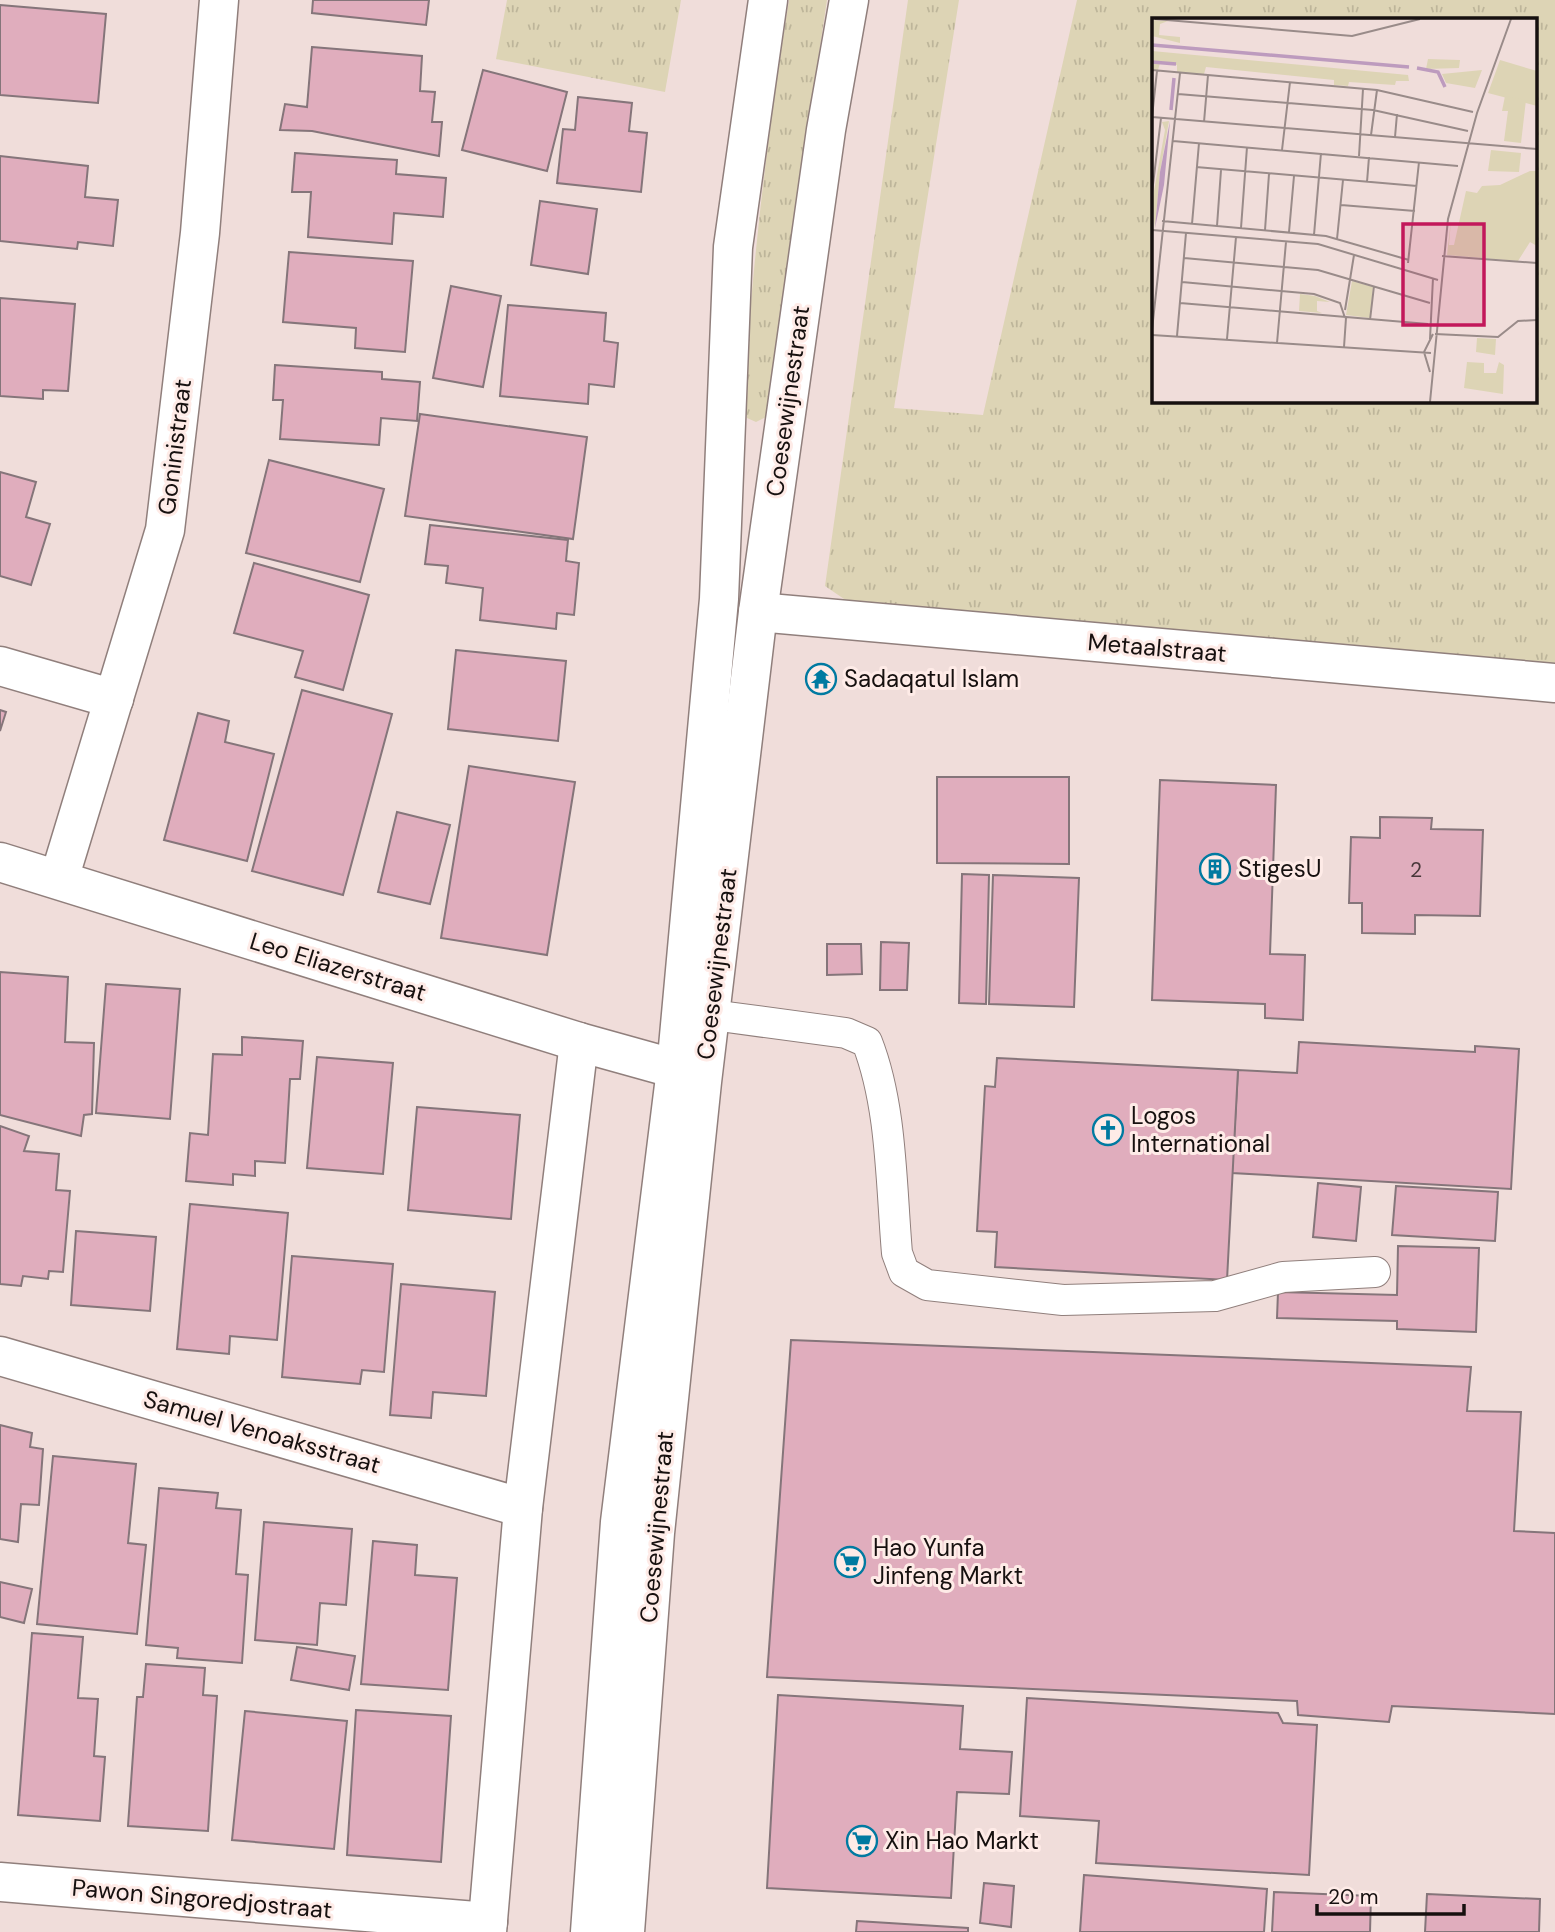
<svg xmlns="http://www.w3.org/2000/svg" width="1555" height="1932" font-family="'DM Sans',sans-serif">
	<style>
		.grass { fill: url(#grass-tufts); fill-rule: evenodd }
		.building { fill: #e0adbd; stroke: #85757a; stroke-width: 2 }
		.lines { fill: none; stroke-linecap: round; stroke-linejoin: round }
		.lane-casing { stroke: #907f7c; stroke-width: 32 }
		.street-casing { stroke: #907f7c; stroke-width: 41 }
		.secondary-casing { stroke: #907f7c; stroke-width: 41 }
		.lane { stroke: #fff; stroke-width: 30 }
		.street { stroke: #fff; stroke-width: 38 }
		.secondary { stroke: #fff; stroke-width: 38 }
		.labels { text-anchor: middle; stroke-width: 6; stroke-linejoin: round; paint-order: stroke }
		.number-label { font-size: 21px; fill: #48373a }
		.street-label { font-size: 24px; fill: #16100f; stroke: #feebe7 }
		.poi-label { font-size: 24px; fill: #16100f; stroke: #feebe7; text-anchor: start }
		.inset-river { fill: none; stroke: #bd9bbe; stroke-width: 3.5 }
		.inset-road { fill: none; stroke: #998b89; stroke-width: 2 }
		.view { fill: #c2185b; fill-opacity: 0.15; stroke: #c2185b; stroke-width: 3.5 }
		.inset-edge { fill: none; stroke: #16100f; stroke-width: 3.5 }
	</style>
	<defs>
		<pattern id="grass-tufts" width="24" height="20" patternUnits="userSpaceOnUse" patternTransform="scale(1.75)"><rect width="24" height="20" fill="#ddd4b5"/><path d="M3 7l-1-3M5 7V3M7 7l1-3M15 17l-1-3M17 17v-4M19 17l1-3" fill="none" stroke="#bdb59a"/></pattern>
	</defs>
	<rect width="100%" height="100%" fill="#f0ddda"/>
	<!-- grass -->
	<g class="grass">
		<path d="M507,0H681L665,92L496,59Z"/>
		<path d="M789,0H827L803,161L773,404L766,417L756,422L747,418C739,380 749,330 752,291C761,193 773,97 789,0Z"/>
		<path d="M908,0H959L894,408L983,415L1077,0H1555V668L847,601L825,586ZM1154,19H1536V401H1154Z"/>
	</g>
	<!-- building -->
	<g class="building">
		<path d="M313,0H429L426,25L312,13Z"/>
		<path d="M0,5L106,14L98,103L0,95Z"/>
		<path d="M312,47L422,56L420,91L435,92L432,122H442L439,156L312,131L280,130L285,104L307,107Z"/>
		<path d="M483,70L567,92L547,171L462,150Z"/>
		<path d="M578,97L632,103L629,131L647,133L641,192L557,183L563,129L575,130Z"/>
		<path d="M295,153L397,160L396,174L446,178L443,217L394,213L392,244L308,237L311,192H292Z"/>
		<path d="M0,156L88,166L85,197L118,200L113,246L78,242L77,249L0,241Z"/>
		<path d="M540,201L597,209L588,274L531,265Z"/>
		<path d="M289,252L413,261L405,352L355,348L356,328L283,322Z"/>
		<path d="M451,286L501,296L483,387L433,378Z"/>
		<path d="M0,298L75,304L68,391L43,390V399L0,396Z"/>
		<path d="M508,305L606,313L604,341L618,343L614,387L589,384L588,404L500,396Z"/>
		<path d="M275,365L382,372V379L420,382L417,421L381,418L379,445L280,439L283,400H273Z"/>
		<path d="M420,414L587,437L573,539L405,516Z"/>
		<path d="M269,460L384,489L360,582L246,553Z"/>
		<path d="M0,472L36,482L26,517L50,524L31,585L0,576Z"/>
		<path d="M430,525L568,540L566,561L579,563L574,615L557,613L556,629L480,620L483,588L446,583L448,566L425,564Z"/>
		<path d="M254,563L369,595L343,690L295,677L303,651L234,633Z"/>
		<path d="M456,650L566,661L558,741L448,729Z"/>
		<path d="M302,690L392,714L343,895L252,871Z"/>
		<path d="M0,710L6,712L0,731Z"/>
		<path d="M198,713L229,721L225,742L274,754L247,861L164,840Z"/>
		<path d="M469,766L575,782L547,955L441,938Z"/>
		<path d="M937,777H1069V864L937,863Z"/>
		<path d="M1160,780L1276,785L1270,954L1305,955L1303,1020L1265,1018V1004L1152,1000Z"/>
		<path d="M397,812L450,825L430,904L378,892Z"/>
		<path d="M1380,817L1432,818L1431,829L1483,830L1480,916L1415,915V934L1362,933V903H1349L1351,837L1380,838Z"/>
		<path d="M962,874L989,875L986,1004L959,1003Z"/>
		<path d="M993,875L1079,878L1074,1007L989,1004Z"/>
		<path d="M881,942L909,943L907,990H880Z"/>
		<path d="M827,944H861L862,974L827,975Z"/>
		<path d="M0,972L68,977L65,1042L94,1043L92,1114L84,1115L81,1136L0,1115Z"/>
		<path d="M106,984L180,989L170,1119L96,1113Z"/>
		<path d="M242,1037L303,1041L300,1079H290L285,1163L255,1161V1176L233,1174V1185L186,1181L190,1133L208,1135L213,1054L242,1055Z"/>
		<path d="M1299,1042L1475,1052V1046L1519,1049L1511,1189L1232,1173L1238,1070L1297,1073Z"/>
		<path d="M317,1057L393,1063L383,1174L307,1168Z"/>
		<path d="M997,1058L1238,1070L1227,1280L995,1267L997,1232L977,1231L985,1086L995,1087Z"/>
		<path d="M417,1107L520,1115L511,1219L408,1210Z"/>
		<path d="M0,1126L29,1136L24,1151L59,1154L56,1190L70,1191L63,1272L49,1271L48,1279L23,1276L21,1286L0,1284Z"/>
		<path d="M1318,1183L1361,1187L1356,1241L1313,1237Z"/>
		<path d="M1396,1186L1498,1192L1495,1241L1392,1235Z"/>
		<path d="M190,1204L288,1213L277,1340L230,1336L229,1354L177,1349Z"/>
		<path d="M76,1231L156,1237L150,1311L71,1305Z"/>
		<path d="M1398,1246L1479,1248L1476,1332L1397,1329V1321L1277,1318L1278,1292L1397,1295Z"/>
		<path d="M292,1256L393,1264L384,1372L362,1370L360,1384L282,1377Z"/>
		<path d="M401,1284L495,1292L486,1396L433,1392L431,1418L390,1415Z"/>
		<path d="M791,1340L1471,1367L1467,1411L1521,1412L1514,1531L1555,1533V1714L1392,1706L1389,1722L1298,1715L1297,1701L767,1677Z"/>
		<path d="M0,1425L32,1433L30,1447L43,1449L39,1505L21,1504L18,1542L0,1539Z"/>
		<path d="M53,1456L136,1464L128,1543L146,1545L137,1634L37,1624Z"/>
		<path d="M159,1488L218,1493L216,1508L241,1510L236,1574L248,1575L242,1663L177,1658L178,1648L146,1645Z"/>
		<path d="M264,1522L352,1529L346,1605L320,1603L317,1645L255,1640Z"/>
		<path d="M373,1541L417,1545L415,1575L457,1578L448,1690L361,1684Z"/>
		<path d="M0,1582L32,1589L24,1623L0,1617Z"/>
		<path d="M32,1633L83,1637L78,1698L98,1699L94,1756L105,1757L100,1821L18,1815Z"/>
		<path d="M297,1647L355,1656L349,1690L291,1680Z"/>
		<path d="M146,1664L205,1668L203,1695L217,1696L208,1831L128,1826L137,1697H143Z"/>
		<path d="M778,1695L963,1706L960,1749L1012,1752L1009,1794L957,1792L951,1898L767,1888Z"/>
		<path d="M1027,1698L1278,1713L1283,1723L1317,1725L1309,1875L1096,1863L1099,1821L1020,1816Z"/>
		<path d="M356,1710L451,1716L441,1862L347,1855Z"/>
		<path d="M245,1711L347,1721L334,1849L232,1840Z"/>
		<path d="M1084,1875L1267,1889L1264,1932H1080Z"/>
		<path d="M984,1883L1014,1886L1011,1927L980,1923Z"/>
		<path d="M1274,1892L1371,1896L1370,1932H1272Z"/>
		<path d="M1427,1894L1540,1899L1539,1932H1425Z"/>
		<path d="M857,1921L968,1928V1932H856Z"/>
	</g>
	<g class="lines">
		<!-- lane casing -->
		<g class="lane-casing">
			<path id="lane" d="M712,1015L846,1033L867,1042C892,1106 891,1184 897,1253L904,1272L927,1285L1063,1300L1215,1296L1283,1277L1375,1272"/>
		</g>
		<!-- street casing -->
		<g class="street-casing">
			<g id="street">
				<path d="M758,612L1555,683"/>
				<path d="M0,666L114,699"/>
				<path d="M0,862L579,1042L676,1069"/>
				<path d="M59,879L165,530L200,233L219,0"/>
				<path d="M0,1356L523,1508"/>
				<path d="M0,1882L488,1922"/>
				<path d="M487,1932L523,1508L579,1042"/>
			</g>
		</g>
		<!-- secondary casing -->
		<g class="secondary-casing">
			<g id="secondary">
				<path d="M590,1932L620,1522L676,1069L719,599L733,247L768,0"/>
				<path d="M625,1932L655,1533L702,1082L758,612L826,130L849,0"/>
			</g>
		</g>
		<!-- lane -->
		<use href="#lane" class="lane"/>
		<!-- street -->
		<use href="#street" class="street"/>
		<!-- secondary -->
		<use href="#secondary" class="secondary"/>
	</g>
	<!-- icons -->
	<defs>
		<g id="temple-ring" transform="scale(1.575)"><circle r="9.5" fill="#feebe7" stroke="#007aa1" stroke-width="1.5"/><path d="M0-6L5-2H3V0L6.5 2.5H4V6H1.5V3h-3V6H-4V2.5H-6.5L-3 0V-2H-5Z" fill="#007aa1"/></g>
		<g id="building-ring" transform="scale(1.575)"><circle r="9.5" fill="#feebe7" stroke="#007aa1" stroke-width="1.5"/><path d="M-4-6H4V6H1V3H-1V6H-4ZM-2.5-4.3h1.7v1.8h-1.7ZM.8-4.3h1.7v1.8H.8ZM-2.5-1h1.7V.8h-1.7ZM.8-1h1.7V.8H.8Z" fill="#007aa1"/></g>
		<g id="church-ring" transform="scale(1.575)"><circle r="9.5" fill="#feebe7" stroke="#007aa1" stroke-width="1.5"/><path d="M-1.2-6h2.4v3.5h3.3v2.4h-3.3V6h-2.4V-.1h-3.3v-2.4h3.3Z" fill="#007aa1"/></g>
		<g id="supermarket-ring" transform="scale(1.575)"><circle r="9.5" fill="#feebe7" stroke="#007aa1" stroke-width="1.5"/><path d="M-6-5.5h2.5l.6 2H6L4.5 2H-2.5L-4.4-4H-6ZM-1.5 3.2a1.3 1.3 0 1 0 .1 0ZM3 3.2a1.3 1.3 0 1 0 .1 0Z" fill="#007aa1"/></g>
	</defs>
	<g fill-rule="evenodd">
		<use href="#temple-ring" x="821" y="679"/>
		<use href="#building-ring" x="1215" y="869"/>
		<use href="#church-ring" x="1108" y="1130"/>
		<use href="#supermarket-ring" x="850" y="1562"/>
		<use href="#supermarket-ring" x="862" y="1841"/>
	</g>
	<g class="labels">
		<!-- number labels -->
		<g class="number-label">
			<text x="1416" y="877">2</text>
		</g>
		<!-- street labels -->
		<g class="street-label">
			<text transform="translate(788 401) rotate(-82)" y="8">Coesewijnestraat</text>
			<text transform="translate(175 447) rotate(-83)" y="8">Goninistraat</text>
			<text transform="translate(1157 648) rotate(5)" y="8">Metaalstraat</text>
			<text transform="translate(717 964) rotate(-83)" y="8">Coesewijnestraat</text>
			<text transform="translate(338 967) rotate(17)" y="8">Leo Eliazerstraat</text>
			<text transform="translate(262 1432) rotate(16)" y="8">Samuel Venoaksstraat</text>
			<text transform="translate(657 1527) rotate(-85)" y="8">Coesewijnestraat</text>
			<text transform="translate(202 1899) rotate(5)" y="8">Pawon Singoredjostraat</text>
		</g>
		<!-- poi labels -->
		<g class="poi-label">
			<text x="844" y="687">Sadaqatul Islam</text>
			<text x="1238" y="877">StigesU</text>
			<text x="1131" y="1124">Logos<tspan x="1131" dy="28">International</tspan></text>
			<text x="873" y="1556">Hao Yunfa<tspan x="873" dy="28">Jinfeng Markt</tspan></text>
			<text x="885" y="1849">Xin Hao Markt</text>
		</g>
	</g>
	<!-- overview -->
	<g transform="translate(1152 18)">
		<rect width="385" height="385" fill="#f0ddda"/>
		<path d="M0,2L16,3L8,6L7,17L28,19V25L0,18ZM0,33L256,57L257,63H244L243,67L197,64L196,68L182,67V62L54,49L52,56L25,54V47L8,45L6,52L0,51ZM276,41L308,42L307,50L274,51ZM348,42L385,53V88L336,75ZM330,52L323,70L294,65L290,56ZM17,103L8,154L3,210L0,184L13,112L10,104ZM378,153H385V228L378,224L366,243L295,237L299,202L297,227H302L314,173L325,175L330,168L348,167ZM200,263L221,269L218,300L194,297ZM148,276L163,278L178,284L165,283V293L170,295L147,293ZM325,320L344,321L343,337L324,334ZM315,344L332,345V355H344L347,344L352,347L351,376L312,370Z" fill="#ddd4b5"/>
		<path d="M339,132L369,135L367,154L336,153Z" fill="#ddd4b5"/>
		<path d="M353,78L374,82L369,125L352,123L356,93H350Z" fill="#ddd4b5"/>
		<path d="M18,103L12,167L3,210L8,154Z" fill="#bd9bbe"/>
		<path class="inset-river" d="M0,27L257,49M0,44L24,46M265,50L286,54L293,69M19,92L22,60"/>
		<path class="inset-road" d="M3,1L200,18L268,1M0,52L225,72L321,94M26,76L221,92L316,113M0,99L385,131M0,99L5,53M52,104L56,57M219,117L225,72M243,119L245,96M21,123L306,148M130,132L138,64M207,138L211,71M44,149L265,168M215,164L217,139M0,175L9,100M189,187L263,193M10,203L174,218L257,242M40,206L47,125M65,208L69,152M89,210L95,129M0,212L166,226L286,262M113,212L117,156M137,214L142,158M162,217L169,135M185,221L191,162M290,238L385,245M32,240L166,252L278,285M256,245L267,144M30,264L162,276L188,285L193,300M28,285L276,306M193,292L202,237M218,302L222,268M0,312L28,55M283,316L346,319L366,303L385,302M0,317L279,335M25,318L34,215M75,321L84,219M278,321L281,260M125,325L134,224M192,329L194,300M278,354L272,334L281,316M278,384L296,201L325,95L359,1"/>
		<path class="view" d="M251,206H332V307H251Z"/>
		<rect width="385" height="385" class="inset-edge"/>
	</g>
	<!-- scale -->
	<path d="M1317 1904v10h147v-10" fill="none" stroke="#16100f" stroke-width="3.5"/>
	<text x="1328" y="1904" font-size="21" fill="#16100f" stroke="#feebe7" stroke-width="5" paint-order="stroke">20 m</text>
</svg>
